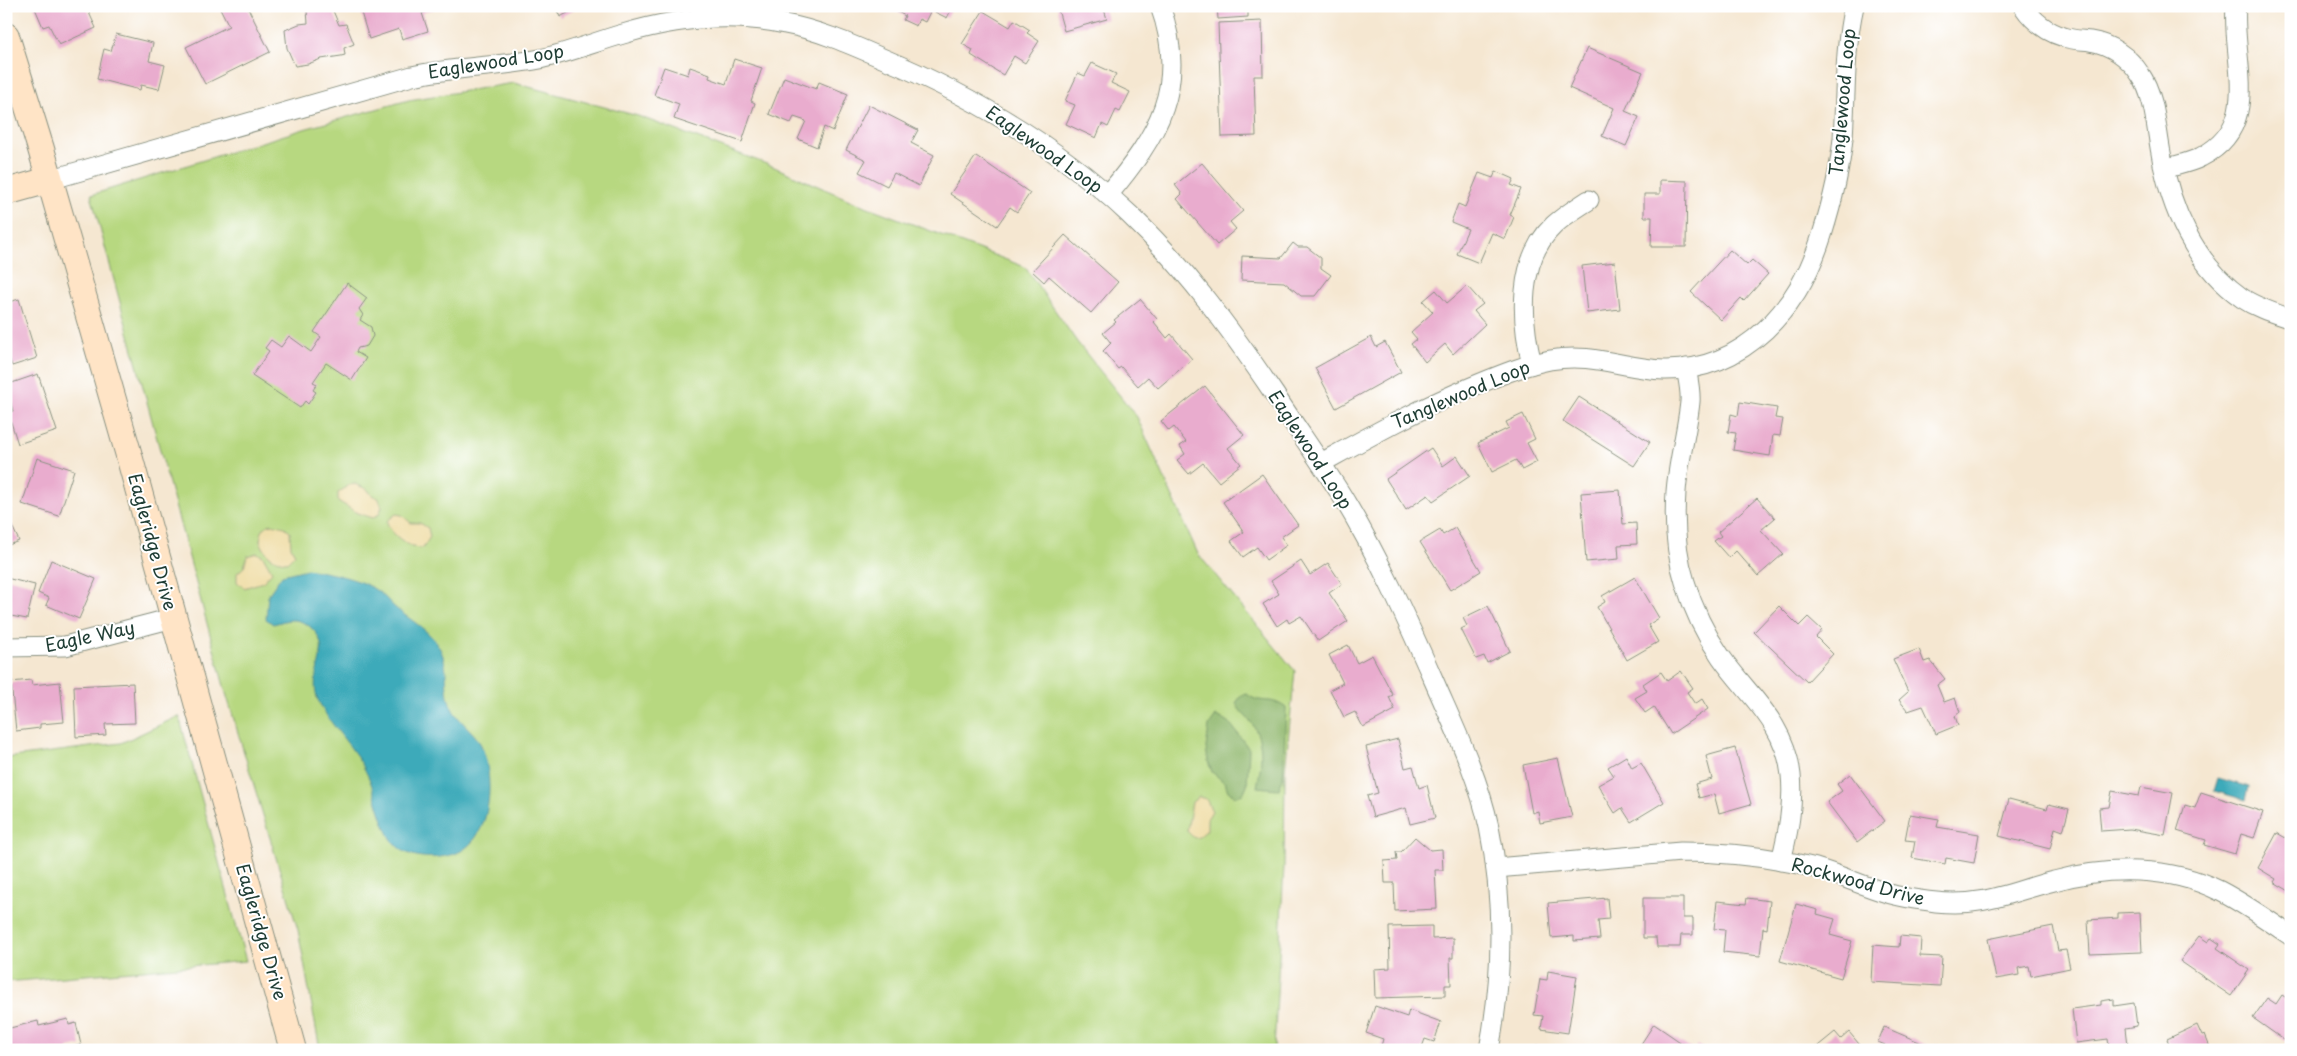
<svg xmlns="http://www.w3.org/2000/svg" width="2297" height="1056" font-family="'Playpen Sans',sans-serif">
	<style>
		.green { fill: #b7d880; stroke: #6b8a5a }
		.forest { fill: #91b86e; stroke: #587a51 }
		.sand { fill: #eeda9e; stroke: #868c69 }
		.water { fill: #3caaba; stroke: #2e7477 }
		.building { fill: #e9acce }
		.lines { fill: none; stroke-linecap: round; stroke-linejoin: round }
		.street-casing { stroke: #8a9282; stroke-width: 21 }
		.secondary-casing { stroke: #8a9282; stroke-width: 28 }
		.street { stroke: #fff; stroke-width: 19 }
		.secondary { stroke: #ffe4c6; stroke-width: 26 }
		.labels { text-anchor: middle; stroke-width: 4; stroke-linejoin: round; paint-order: stroke }
		.street-label { font-size: 18px; fill: #1f3d34; stroke: #fff }
	</style>
	<rect width="100%" height="100%" fill="#fff"/>
	<filter id="ink" filterUnits="userSpaceOnUse"><feTurbulence type="fractalNoise" baseFrequency=".02" numOctaves="2"/><feDisplacementMap in="SourceGraphic" scale="10" xChannelSelector="R" yChannelSelector="G"/><feConvolveMatrix kernelMatrix="1 2 1 2 8 2 1 2 1" color-interpolation-filters="sRGB"/></filter>
	<filter id="wash" filterUnits="userSpaceOnUse"><feTurbulence type="fractalNoise" baseFrequency=".0096" numOctaves="4" result="noise"/><feDisplacementMap in="SourceGraphic" scale="20" xChannelSelector="R" yChannelSelector="G"/><feGaussianBlur stdDeviation="1.12" result="paint"/><feColorMatrix in="noise" values="0 0 0 0 0 0 0 0 0 0 0 0 0 0 0 0 0 1.4 0 .05"/><feComposite in="paint" operator="in"/></filter>
	<g filter="url(#wash)">
		<rect width="100%" height="100%" fill="#f5e7d1"/>
		<!-- green -->
		<g class="green">
			<path d="M514,83L638,116L772,166L852,201L1025,267L1077,342L1137,417L1198,554L1295,671L1285,770L1284,866L1274,1050H320L298,930L225,690L91,195L304,129L409,100Z"/>
			<path d="M179,716L246,961L6,982V758L121,743Z"/>
		</g>
		<!-- forest -->
		<g class="forest">
			<path d="M1247,694C1261,706 1269,695 1286,708L1283,778L1279,789L1257,787C1261,767 1265,744 1253,725C1248,717 1239,712 1236,703L1241,696Z"/>
			<path d="M1216,716L1229,722L1249,749L1247,785L1243,794L1235,796L1228,791L1225,783L1212,772L1208,761L1206,748L1209,726Z"/>
		</g>
		<!-- sand -->
		<g class="sand">
			<path d="M355,484L367,489L372,495L379,499L382,507L379,514L373,518L357,513L338,501V493L349,485Z"/>
			<path d="M396,514L402,515L411,523H420L428,528L430,537L423,548C411,550 388,533 387,521Z"/>
			<path d="M272,524L285,527L290,532L291,547L295,554L287,562C272,561 266,555 260,541C261,532 263,526 272,524Z"/>
			<path d="M257,553L263,556L272,572L263,582L244,588L237,582V573L244,567L247,556Z"/>
			<path d="M1199,797L1206,799L1212,811L1207,819V830L1199,837L1194,838L1187,831L1192,802Z"/>
		</g>
		<!-- water -->
		<g class="water">
			<path d="M307,569C330,573 360,578 379,592C386,597 391,605 398,610C411,620 425,628 435,641C452,663 442,684 451,706C457,721 474,730 481,745C496,779 493,849 446,856C431,859 411,858 399,848C383,835 377,795 368,776C356,748 330,727 318,700C311,683 319,668 321,652C324,636 307,619 291,620C285,620 279,623 273,624L266,619L268,595L282,575Z"/>
			<path d="M2218,778L2249,787L2246,800L2214,791Z"/>
		</g>
		<g id="blocks">
			<!-- building -->
			<g class="building">
				<path d="M34,6H86L96,28L59,45L49,25L43,27Z"/>
				<path d="M219,6H247L270,52L205,84L186,47L229,26Z"/>
				<path d="M326,6H331L339,25L346,24L354,44L344,48L345,55L341,56L321,59L308,64L295,66L287,48L285,30L299,24L308,23L307,11Z"/>
				<path d="M359,6H434V9L422,13L428,31L402,39L399,29L369,39Z"/>
				<path d="M555,6H581L560,17Z"/>
				<path d="M887,6H953L947,18L931,10L925,22L919,19L916,26L903,20L905,16Z"/>
				<path d="M1057,6H1103L1107,19L1064,31Z"/>
				<path d="M1217,6H1248V17L1218,19Z"/>
				<path d="M983,11L1010,27L1014,20L1030,30L1027,33L1039,41L1025,63L1014,56L1003,75L971,55L973,50L962,44Z"/>
				<path d="M1262,21L1263,76H1254L1256,136L1222,137L1218,23Z"/>
				<path d="M116,34L153,43L149,61L165,65L159,89L141,85L140,90L97,79L104,49L111,51Z"/>
				<path d="M1587,48L1643,72L1625,111L1639,117L1626,146L1602,136L1614,108L1569,88Z"/>
				<path d="M734,59L762,68L751,101L755,103L742,142L674,119L679,104L654,95L664,67L688,75L690,67L710,74L709,78L726,84Z"/>
				<path d="M1092,63L1116,74L1111,83L1130,92L1120,112L1116,110L1108,127L1102,124L1096,138L1066,124L1075,105L1065,101L1078,73L1085,76Z"/>
				<path d="M784,77L816,89L819,82L848,94L833,131L824,127L817,147L798,139L806,121L794,117L791,123L769,114Z"/>
				<path d="M869,105L918,130L911,143L934,155L919,186L894,173L887,186L859,172L866,160L846,150Z"/>
				<path d="M976,156L1030,193L1017,212L1010,207L997,226L950,194Z"/>
				<path d="M1202,163L1243,211L1230,222L1236,229L1217,245L1177,199L1182,194L1175,185Z"/>
				<path d="M1496,171L1514,179L1511,185L1521,189L1510,215L1514,217L1505,239L1492,233L1479,263L1457,254L1468,229L1451,222L1458,204L1465,207L1479,173L1493,178Z"/>
				<path d="M1660,180L1687,181L1686,247H1651L1652,217H1644V194H1660Z"/>
				<path d="M1065,235L1118,282L1091,313L1049,276L1044,282L1032,271Z"/>
				<path d="M1293,243L1298,247H1307L1321,258V268L1331,275L1315,296H1301L1284,282L1241,280L1242,256L1281,258Z"/>
				<path d="M1730,250L1747,265L1752,260L1768,274L1744,301L1741,298L1721,320L1691,292Z"/>
				<path d="M1615,262L1620,309L1587,313L1582,266Z"/>
				<path d="M347,283L367,298L359,309L363,315L360,320L371,327L373,336L367,346L358,348L356,352L366,358L352,380L326,363L313,382L317,384L313,390L316,392L308,404L305,401L300,408L252,376L269,351L265,348L271,340L281,347L289,336L311,352L321,337L314,332Z"/>
				<path d="M1467,286L1483,304L1474,311L1485,324L1453,354L1445,344L1425,362L1411,344L1417,339L1411,332L1433,312L1423,301L1436,290L1447,303Z"/>
				<path d="M19,299L37,358L12,366L6,349V303Z"/>
				<path d="M1140,299L1157,319L1154,322L1167,338L1171,334L1192,359L1158,388L1148,377L1138,386L1121,367L1118,369L1103,351L1111,343L1103,333L1116,322L1114,320Z"/>
				<path d="M1371,337L1376,347L1385,342L1401,372L1336,408L1315,368Z"/>
				<path d="M38,374L57,431L18,444L8,413L13,411L6,385Z"/>
				<path d="M1205,386L1244,435L1228,448L1241,464L1219,482L1203,463L1189,474L1177,460L1185,454L1180,446L1186,442L1174,427L1169,431L1161,421Z"/>
				<path d="M1579,397L1650,442L1634,466L1563,421Z"/>
				<path d="M1740,402L1777,408L1775,418L1783,419L1780,436L1773,435L1770,456L1733,450L1736,433L1728,432L1731,414L1738,416Z"/>
				<path d="M1523,414L1535,439L1527,443L1537,462L1522,470L1516,460L1492,472L1478,443L1509,428L1506,422Z"/>
				<path d="M1431,448L1443,466L1457,456L1470,476L1433,501L1428,495L1406,510L1386,479Z"/>
				<path d="M37,458L74,470L59,516L22,504Z"/>
				<path d="M1262,474L1298,525L1281,537L1287,545L1266,560L1257,547L1243,557L1231,541L1244,532L1223,502Z"/>
				<path d="M1620,490L1623,524L1636,523L1637,544L1618,545L1619,559L1586,562L1581,493Z"/>
				<path d="M1757,498L1775,518L1761,530L1783,554L1758,576L1736,551L1729,558L1714,541L1721,536L1718,532Z"/>
				<path d="M6,513L19,541L6,546Z"/>
				<path d="M1455,528L1481,571L1450,590L1420,542L1440,530L1443,535Z"/>
				<path d="M51,560L96,579L79,619L46,605L49,598L38,593Z"/>
				<path d="M1301,561L1310,575L1328,563L1342,584L1329,593L1348,621L1318,641L1301,616L1289,623L1287,619L1277,626L1263,604L1279,594L1271,581Z"/>
				<path d="M1635,577L1659,618L1648,625L1658,642L1627,660L1597,607L1605,602L1602,596Z"/>
				<path d="M6,578L35,585L27,619L11,616L10,623L6,622Z"/>
				<path d="M1488,606L1510,651L1487,663L1484,656L1476,659L1461,629L1467,626L1463,618Z"/>
				<path d="M1779,606L1799,626L1808,617L1822,630L1816,637L1833,654L1807,682L1754,632Z"/>
				<path d="M1348,645L1357,663L1372,655L1393,695L1389,697L1395,710L1363,727L1355,712L1344,717L1330,690L1343,683L1329,655Z"/>
				<path d="M1919,649L1924,662L1930,660L1945,679L1937,685L1944,702L1955,698L1960,712L1955,716L1958,725L1936,734L1923,706L1908,711L1899,700L1908,692L1893,659Z"/>
				<path d="M1681,671L1693,688L1687,692L1695,704L1702,699L1708,709L1671,734L1654,707L1645,713L1635,698L1647,691L1643,684L1661,672L1667,681Z"/>
				<path d="M31,680L32,685L60,682L64,722L40,724V728L16,731L11,682Z"/>
				<path d="M133,683L135,723L105,724L106,735L76,737L74,686Z"/>
				<path d="M1398,739L1405,768L1413,766L1419,788L1427,785L1435,818L1410,824L1406,808L1373,817L1367,796L1378,793L1366,747Z"/>
				<path d="M1735,748L1751,804L1719,813L1714,794L1699,798L1695,784L1712,779L1706,756Z"/>
				<path d="M1626,756L1632,768L1641,763L1664,802L1631,822L1622,808L1615,813L1598,785L1614,776L1608,767Z"/>
				<path d="M1558,758L1572,817L1540,823L1538,811L1532,813L1523,765Z"/>
				<path d="M1850,774L1885,821L1857,842L1827,802L1842,791L1837,784Z"/>
				<path d="M2141,787L2173,793L2165,835L2130,829L2101,831L2099,808L2109,807L2112,791L2139,796Z"/>
				<path d="M2201,792L2263,812L2254,838L2241,834L2235,854L2204,845L2206,840L2177,831L2185,805L2195,808Z"/>
				<path d="M2009,799L2047,809L2049,804L2069,809L2063,831L2055,828L2050,849L1999,836Z"/>
				<path d="M1910,814L1939,819L1937,827L1979,834L1974,863L1946,858L1945,864L1912,858L1915,841L1905,840Z"/>
				<path d="M2277,833L2291,841V892L2274,882L2276,879L2258,868Z"/>
				<path d="M1415,837L1430,850L1442,849L1443,870H1435L1437,909L1395,911L1394,883H1385L1384,861L1397,860L1396,852H1401Z"/>
				<path d="M1607,898L1609,919L1598,920L1600,939L1574,941V936L1551,938L1548,903Z"/>
				<path d="M1643,898H1683V918H1693V935H1681L1680,947H1657L1656,938H1643Z"/>
				<path d="M1747,898L1770,901L1767,929L1763,928L1760,956L1723,952L1725,930L1714,929L1717,901L1746,904Z"/>
				<path d="M1796,904L1818,910L1817,914L1835,919L1830,935L1852,941L1841,978L1780,961Z"/>
				<path d="M2140,912L2142,952L2090,954L2088,920L2118,918V913Z"/>
				<path d="M1432,926V939L1453,938V958H1450L1451,985H1445V996L1375,998L1374,969L1390,968L1389,927Z"/>
				<path d="M2053,926L2058,951L2066,950L2070,968L2031,976L2029,966L2018,968L2019,975L1996,979L1988,939Z"/>
				<path d="M1900,936L1921,938L1920,956L1942,957L1940,986L1871,982L1873,945L1899,947Z"/>
				<path d="M2199,936L2208,942L2211,938L2220,944L2217,948L2249,970L2231,996L2180,961Z"/>
				<path d="M1548,971L1577,976L1568,1033L1541,1029L1543,1016L1534,1015L1540,979L1547,980Z"/>
				<path d="M2282,995L2291,1001V1045L2253,1018L2267,998L2276,1004Z"/>
				<path d="M2114,999V1006L2134,1003L2137,1026L2126,1028L2128,1045L2109,1047L2108,1039L2076,1043L2072,1009L2101,1005V1001Z"/>
				<path d="M1375,1006L1407,1017L1409,1010L1441,1022L1434,1042L1425,1039L1421,1050H1380L1383,1039L1366,1033Z"/>
				<path d="M68,1019L69,1025L76,1023L81,1045L68,1048V1050H6V1029L38,1021L39,1026Z"/>
				<path d="M1654,1024L1692,1050H1637Z"/>
				<path d="M2197,1025L2202,1036L2205,1035L2211,1050H2172L2167,1039Z"/>
				<path d="M1884,1027L1931,1047L1930,1050H1883L1885,1045L1878,1042Z"/>
				<path d="M1835,1032L1841,1039L1849,1032L1864,1050H1813Z"/>
				<path d="M1536,1045L1554,1049V1050H1535Z"/>
				<path d="M1698,1045L1705,1050H1695Z"/>
				<path d="M2028,1046L2044,1049L2043,1050H2027Z"/>
			</g>
		</g>
	</g>
	<g filter="url(#ink)">
		<use href="#blocks" fill-opacity="0" stroke="#8a9282" stroke-width="1"/>
		<g class="lines">
			<!-- street casing -->
			<g class="street-casing">
				<g id="street">
					<path d="M2023,6C2033,21 2047,32 2064,37C2072,40 2082,40 2090,41C2110,44 2129,57 2140,74C2155,96 2156,127 2161,153C2170,208 2195,265 2242,298C2257,308 2274,313 2291,319"/>
					<path d="M2164,169C2176,165 2190,163 2201,157C2264,125 2231,59 2236,6"/>
					<path d="M49,180L412,76C454,67 498,67 540,59C568,53 595,42 623,34C676,18 730,12 785,24C818,30 850,44 882,58C973,96 1057,146 1129,214C1186,268 1231,330 1275,395C1297,429 1321,462 1342,496C1378,555 1406,618 1434,681C1455,729 1478,776 1489,827C1504,900 1503,976 1489,1050"/>
					<path d="M1108,195C1158,135 1189,86 1160,6"/>
					<path d="M1532,364C1521,320 1517,260 1554,225C1565,215 1577,208 1589,200"/>
					<path d="M1686,368C1688,379 1691,391 1690,402C1687,432 1678,462 1676,492C1674,521 1676,554 1685,582C1693,609 1705,634 1721,657C1749,697 1785,722 1791,775C1794,804 1788,833 1781,861"/>
					<path d="M1321,463C1372,435 1422,407 1476,385C1500,375 1524,365 1550,360C1593,352 1624,369 1664,370C1746,371 1800,306 1822,235C1832,203 1840,171 1843,138C1846,94 1844,49 1854,6"/>
					<path d="M6,647L65,646L173,618"/>
					<path d="M1496,868L1681,852C1726,852 1771,857 1816,868C1840,875 1863,886 1887,893C1903,898 1919,900 1936,902C1983,907 2010,892 2054,881C2108,866 2170,866 2220,891C2245,904 2268,920 2291,936"/>
				</g>
			</g>
			<!-- secondary casing -->
			<g class="secondary-casing">
				<g id="secondary">
					<path d="M6,36L41,149L128,452L293,1050"/>
					<path d="M6,192L49,180"/>
				</g>
			</g>
			<!-- street -->
			<use href="#street" class="street"/>
			<!-- secondary -->
			<use href="#secondary" class="secondary"/>
		</g>
	</g>
	<g class="labels">
		<!-- street labels -->
		<g class="street-label">
			<text transform="translate(496 62) rotate(-9)" y="6">Eaglewood Loop</text>
			<text transform="translate(1843 102) rotate(-85)" y="6">Tanglewood Loop</text>
			<text transform="translate(1044 150) rotate(35)" y="6">Eaglewood Loop</text>
			<text transform="translate(1461 395) rotate(-23)" y="6">Tanglewood Loop</text>
			<text transform="translate(1310 450) rotate(57)" y="6">Eaglewood Loop</text>
			<text transform="translate(152 542) rotate(75)" y="6">Eagleridge Drive</text>
			<text transform="translate(90 637) rotate(-12)" y="6">Eagle Way</text>
			<text transform="translate(1858 882) rotate(15)" y="6">Rockwood Drive</text>
			<text transform="translate(261 932) rotate(74)" y="6">Eagleridge Drive</text>
		</g>
	</g>
	<!-- margin -->
	<rect width="2297" height="1056" fill="none" stroke="#fff" stroke-width="25"/>
</svg>
